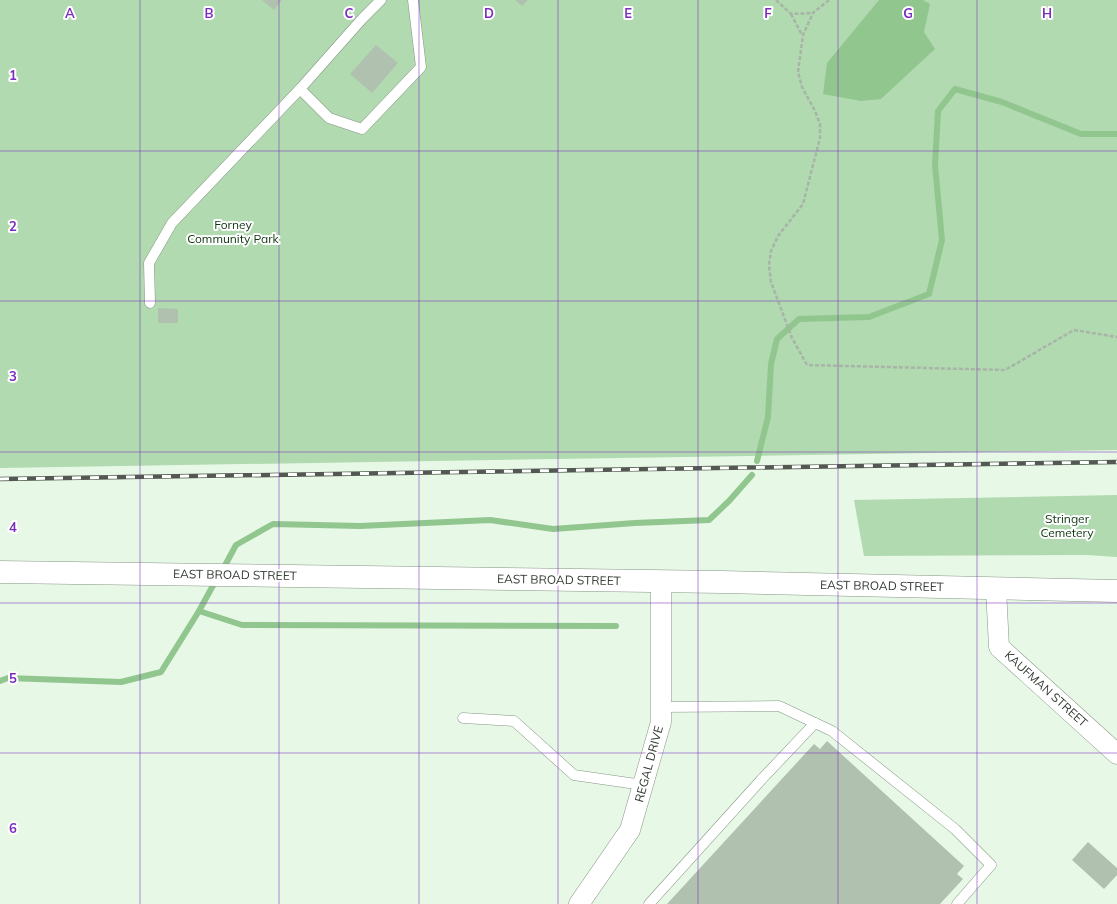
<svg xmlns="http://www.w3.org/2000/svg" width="1117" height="904" font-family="Mulish,sans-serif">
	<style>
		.green { fill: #b1dab0 }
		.water { fill: #91c68f }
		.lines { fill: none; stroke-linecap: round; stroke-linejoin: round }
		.stream { stroke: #91c68f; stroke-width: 6 }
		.building { fill: #b1c1b0 }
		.service-casing { stroke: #869685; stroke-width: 11 }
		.minor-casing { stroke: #869685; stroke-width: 21 }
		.secondary-casing { stroke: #869685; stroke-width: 23 }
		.path { stroke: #a7b4a6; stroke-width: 2.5; stroke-dasharray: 4 2; stroke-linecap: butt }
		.service { stroke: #fff; stroke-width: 10 }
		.minor { stroke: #fff; stroke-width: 20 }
		.secondary { stroke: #fff; stroke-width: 22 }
		.rail-casing { stroke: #515951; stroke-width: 4.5 }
		.rail { stroke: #fff; stroke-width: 3; stroke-dasharray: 9; stroke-linecap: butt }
		.grid { fill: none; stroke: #7b2cbf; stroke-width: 1; stroke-opacity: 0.55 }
		.labels { text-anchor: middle; stroke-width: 4; stroke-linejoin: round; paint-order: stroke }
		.park-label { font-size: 12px; fill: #0e340f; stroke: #fff }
		.street-label { font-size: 12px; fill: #323932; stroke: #fff }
		.grid-label { font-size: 13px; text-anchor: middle; font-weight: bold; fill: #7b2cbf; stroke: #fff; stroke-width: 4; stroke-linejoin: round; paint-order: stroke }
	</style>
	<rect width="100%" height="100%" fill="#e7f8e6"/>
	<!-- green -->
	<g class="green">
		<path d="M0,0H1117V450L0,468Z"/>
		<path d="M1117,495V557L1087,555L864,556L854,500Z"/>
	</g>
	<!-- water -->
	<path class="water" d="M879,0H923L930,4L924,32L935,49L881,99L861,101L823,94L827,63Z"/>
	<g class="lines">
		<!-- stream -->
		<g class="stream">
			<path d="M757,461L768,417L771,364L777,339L799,319L869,317L929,294L942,240L935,165L938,111L955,89L1002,102L1081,134H1117"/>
			<path d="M222,571L236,545L273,524L360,526L490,520L553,529L635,523L709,520L729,501L752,475"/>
			<path d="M199,611L242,625L616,626"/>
			<path d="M0,681L8,678L121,682L161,672L199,611L216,580"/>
		</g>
	</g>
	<!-- building -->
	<g class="building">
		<path d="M262,0H282L274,10Z"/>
		<path d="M515,0H528L522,6Z"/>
		<path d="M376,45L398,63L372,93L350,74Z"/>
		<path d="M158,308L178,309V323H158Z"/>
		<path d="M827,741L964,866L957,874L963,879L940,904H667L814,744L820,749Z"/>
		<path d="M1088,842L1117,868V875L1104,889L1072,860Z"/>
	</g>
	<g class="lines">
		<!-- service casing -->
		<g class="service-casing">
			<g id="service">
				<path d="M300,89L329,118L362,129L421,67L413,0"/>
				<path d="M150,303L149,263L172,223L300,89L362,19L381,0"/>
				<path d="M660,707L779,706L832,731L955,829L991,865L957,904"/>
				<path d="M463,718L514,721L574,775L643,785"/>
				<path d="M649,904L761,780L815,723"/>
			</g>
		</g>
		<!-- minor casing -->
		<g class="minor-casing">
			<g id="minor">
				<path d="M996,589L999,647L1117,754"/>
				<path d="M579,904L630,830L661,722V582"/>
			</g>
		</g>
		<!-- secondary casing -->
		<g class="secondary-casing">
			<path id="secondary" d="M0,572L722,582L1117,591"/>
		</g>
		<!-- path -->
		<g class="path">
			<path d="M776,0L791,14L813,13"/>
			<path d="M829,0L813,13L803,35L798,72L802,87L815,111L820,124V138L803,204L778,236L771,251L769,265L771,282L792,338L807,365L1005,370L1074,330L1117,337"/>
			<path d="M791,14L802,35"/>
		</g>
		<!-- service -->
		<use href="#service" class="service"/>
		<!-- minor -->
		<use href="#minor" class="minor"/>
		<!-- secondary -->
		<use href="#secondary" class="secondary"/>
		<!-- rail casing -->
		<g class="rail-casing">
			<path id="rail" d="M0,479L1117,462"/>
		</g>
		<!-- rail -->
		<use href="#rail" class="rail"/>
	</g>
	<!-- grid -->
	<path class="grid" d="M140,0V904M279,0V904M419,0V904M558,0V904M698,0V904M838,0V904M977,0V904M0,151H1117M0,301H1117M0,452H1117M0,603H1117M0,753H1117"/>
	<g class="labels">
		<!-- park labels -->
		<g class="park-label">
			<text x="233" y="229">Forney<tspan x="233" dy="14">Community Park</tspan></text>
			<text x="1067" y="523">Stringer<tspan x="1067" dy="14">Cemetery</tspan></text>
		</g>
		<!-- street labels -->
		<g class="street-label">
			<text transform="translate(235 575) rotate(1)" y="4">EAST BROAD STREET</text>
			<text transform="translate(559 580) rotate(1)" y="4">EAST BROAD STREET</text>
			<text transform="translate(882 586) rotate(1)" y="4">EAST BROAD STREET</text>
			<text transform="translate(1046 689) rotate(42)" y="4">KAUFMAN STREET</text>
			<text transform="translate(649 764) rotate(-75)" y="4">REGAL DRIVE</text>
		</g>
	</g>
	<g class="grid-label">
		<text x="70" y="18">A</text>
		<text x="209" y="18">B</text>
		<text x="349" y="18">C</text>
		<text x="489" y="18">D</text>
		<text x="628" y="18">E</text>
		<text x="768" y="18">F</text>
		<text x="908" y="18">G</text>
		<text x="1047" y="18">H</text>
		<text x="13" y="80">1</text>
		<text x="13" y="231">2</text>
		<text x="13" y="381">3</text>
		<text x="13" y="532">4</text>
		<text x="13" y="683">5</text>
		<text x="13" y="833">6</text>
	</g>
</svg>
